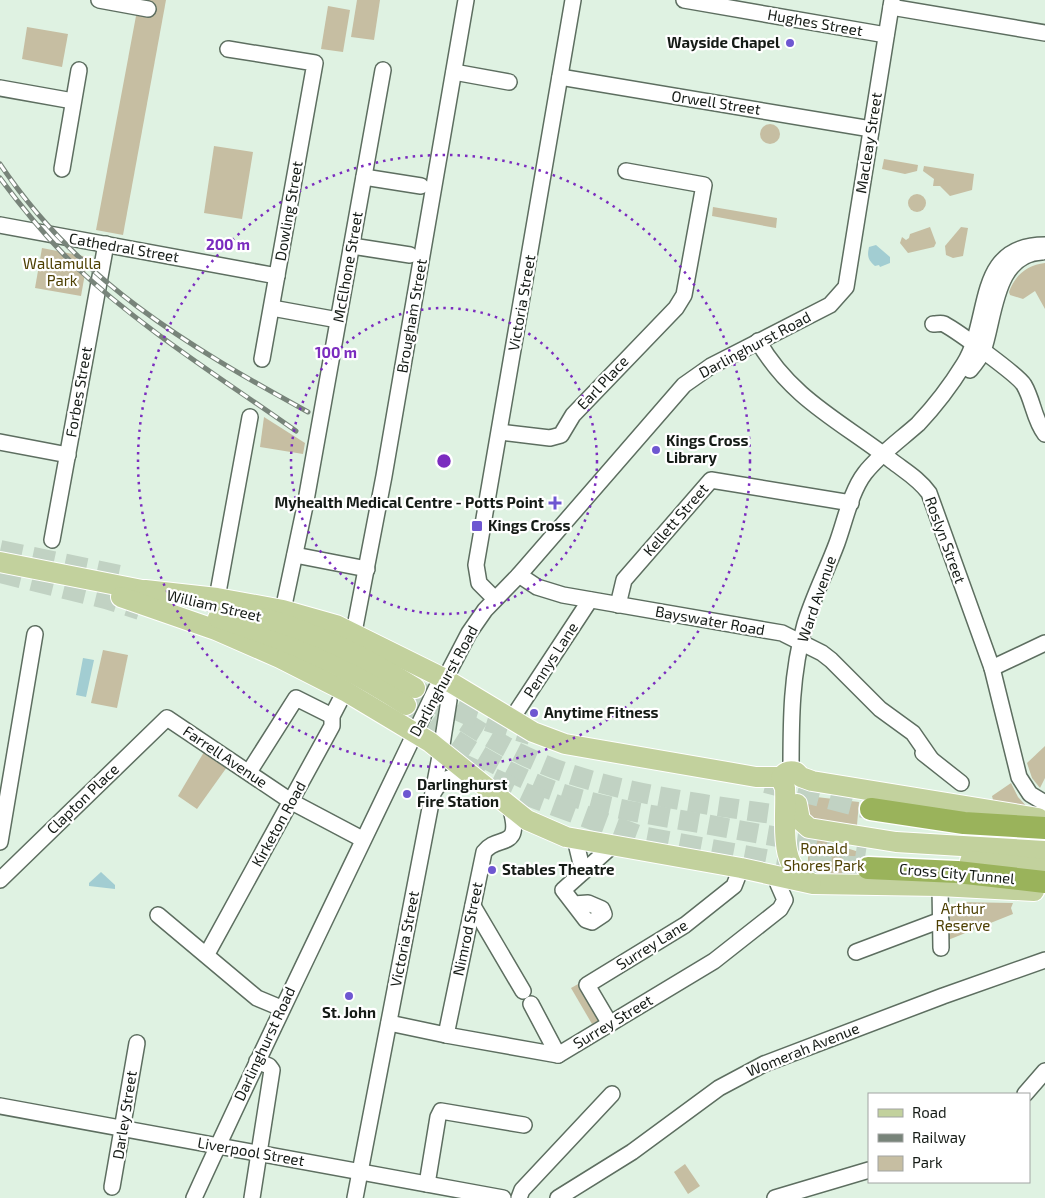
<svg xmlns="http://www.w3.org/2000/svg" width="1045" height="1198" font-family="'Exo 2',sans-serif">
	<style>
		.green { fill: #c6bea2 }
		.water { fill: #a2cdd2 }
		.lines { fill: none; stroke-linecap: round; stroke-linejoin: round }
		.major-tunnel { stroke: #c1d2c3; stroke-width: 20; stroke-dasharray: 20 10; stroke-linecap: butt }
		.highway-tunnel { stroke: #c1d2c3; stroke-width: 22; stroke-dasharray: 22 11; stroke-linecap: butt }
		.minor-casing { stroke: #5d6e60; stroke-width: 18 }
		.major-casing { stroke: #fff; stroke-width: 22 }
		.highway-casing { stroke: #fff; stroke-width: 25 }
		.minor { stroke: #fff; stroke-width: 15 }
		.major { stroke: #c2d19d; stroke-width: 20 }
		.highway { stroke: #9ab35b; stroke-width: 22 }
		.rail-casing { stroke: #78847a; stroke-width: 5 }
		.rail { stroke: #fff; stroke-width: 3; stroke-dasharray: 9; stroke-linecap: butt }
		.ring { fill: none; stroke: #7b2cbf; stroke-width: 2.5; stroke-dasharray: 2.5 5 }
		.poi-dot { fill: #6e57d1; stroke: #fff; stroke-width: 2 }
		.labels { text-anchor: middle; stroke-width: 4.5; stroke-linejoin: round; paint-order: stroke }
		.street-label { font-size: 15px; fill: #151b16; stroke: #fff }
		.poi-label { font-size: 15px; font-weight: bold; fill: #151b16; stroke: #fff; text-anchor: start }
		.park-label { font-size: 15px; fill: #4e4003; stroke: #fff }
		.centre { fill: #7b2cbf; stroke: #fff; stroke-width: 2.5 }
		.ring-label { font-size: 15px; text-anchor: middle; font-weight: bold; fill: #7b2cbf; stroke: #fff; stroke-width: 4.5; stroke-linejoin: round; paint-order: stroke }
	</style>
	<rect width="100%" height="100%" fill="#dff2e2"/>
	<!-- green -->
	<g class="green">
		<path d="M139,0H166L123,235L96,230Z"/>
		<path d="M357,0H380L374,40L351,37Z"/>
		<path d="M328,6L350,10L343,52L321,49Z"/>
		<path d="M27,27L68,34L62,67L22,59Z"/>
		<circle cx="770" cy="134" r="10"/>
		<path d="M214,146L253,152L242,219L204,213Z"/>
		<path d="M884,159L918,165L917,171L905,174L882,169Z"/>
		<path d="M924,166L974,174L972,190L950,196L940,186H933L934,179L923,171Z"/>
		<circle cx="917" cy="203" r="9"/>
		<path d="M713,207L777,218L776,228L712,216Z"/>
		<path d="M930,227L936,243L934,247L908,253L900,243L902,237L906,240L909,238L910,234Z"/>
		<path d="M961,227L968,228L963,256L953,258L946,255L945,246Z"/>
		<path d="M42,248L88,257L81,296L35,288Z"/>
		<path d="M1045,263V309L1035,291L1023,299L1010,295L1009,292C1015,275 1027,265 1045,263Z"/>
		<path d="M264,417L305,443L303,454L260,447Z"/>
		<path d="M103,650L128,655L117,708L91,703Z"/>
		<path d="M1045,746V778L1040,788L1032,778L1027,763Z"/>
		<path d="M204,752L227,767L197,809L178,796Z"/>
		<path d="M1011,783L1018,797L1031,811L994,804L992,796Z"/>
		<path d="M808,796L859,802L857,825L836,822L835,828L808,824Z"/>
		<path d="M808,836L856,851V875L808,874Z"/>
		<path d="M957,902L1013,903L1011,908L1013,914L948,940L947,911Z"/>
		<path d="M580,983L601,1019L592,1024L571,988Z"/>
		<path d="M685,1164L700,1186L688,1194L674,1172Z"/>
	</g>
	<!-- water -->
	<g class="water">
		<path d="M876,245L890,257V263L880,267L879,265L875,266C868,260 867,256 869,247Z"/>
		<path d="M83,658L94,660L86,697L76,695Z"/>
		<path d="M101,872L115,885V889L89,886V883Z"/>
	</g>
	<g class="lines">
		<!-- major-tunnel -->
		<g class="major-tunnel">
			<path d="M415,688C463,722 513,756 570,774C644,798 724,807 801,818"/>
			<path d="M406,705C450,738 495,768 546,788C597,807 652,815 705,824C759,834 812,843 866,851"/>
		</g>
		<!-- highway-tunnel -->
		<g class="highway-tunnel">
			<path d="M0,551L119,576"/>
			<path d="M0,572L106,598L140,609"/>
			<path d="M210,601L283,630"/>
			<path d="M396,682L470,715L531,734"/>
			<path d="M463,765L525,794L641,837L781,863L868,868"/>
			<path d="M766,782L871,809"/>
		</g>
		<!-- minor casing -->
		<g class="minor-casing">
			<g id="minor">
				<path d="M99,0L148,9"/>
				<path d="M684,0L886,35"/>
				<path d="M891,7L1045,33"/>
				<path d="M228,49L315,63L262,359"/>
				<path d="M454,72L509,82"/>
				<path d="M560,77L871,129"/>
				<path d="M0,88L73,101"/>
				<path d="M62,169L79,70"/>
				<path d="M364,177L421,186"/>
				<path d="M0,225L277,276"/>
				<path d="M352,246L410,255"/>
				<path d="M272,308L338,320"/>
				<path d="M933,324C937,324 941,323 944,324C957,331 1018,375 1024,385C1033,400 1034,420 1045,434"/>
				<path d="M758,341C791,399 842,422 892,461C905,471 919,479 929,493L992,668L1019,777L1030,794L1045,803"/>
				<path d="M970,370C975,364 980,358 983,351C995,318 994,254 1042,252"/>
				<path d="M500,432L550,438L561,435L573,415L676,308L684,295L704,185L626,171"/>
				<path d="M0,442L68,455"/>
				<path d="M52,540L106,244"/>
				<path d="M295,555L367,569"/>
				<path d="M519,575L537,587L563,595L782,633L822,653L831,660L880,709L913,733L931,759"/>
				<path d="M217,598L250,417"/>
				<path d="M495,599L479,583L476,565L573,0"/>
				<path d="M618,605L624,580L711,480L851,503"/>
				<path d="M283,610L305,506L383,70"/>
				<path d="M354,632L384,476L466,0"/>
				<path d="M992,668L1045,643"/>
				<path d="M511,720L590,600"/>
				<path d="M923,753L961,783"/>
				<path d="M791,771C791,720 791,674 805,624C813,597 827,570 837,543C845,521 851,491 865,473C880,454 900,440 918,424C935,406 951,385 964,364C992,319 973,245 1045,245"/>
				<path d="M249,772L296,698L332,716"/>
				<path d="M433,793C443,775 457,773 474,782"/>
				<path d="M575,839L583,872"/>
				<path d="M0,842L35,634"/>
				<path d="M0,880L167,718L292,802L362,839"/>
				<path d="M940,886L941,948"/>
				<path d="M574,904L588,903L602,909L604,914L592,922L586,920L563,890L612,846"/>
				<path d="M473,906L523,991"/>
				<path d="M158,915L245,988L257,998L281,1008"/>
				<path d="M856,952L941,920"/>
				<path d="M207,954L332,726V716L345,691"/>
				<path d="M531,1004L558,1055"/>
				<path d="M389,1023L446,1035L558,1055L714,961L780,909L785,900L778,884V878"/>
				<path d="M610,1024L587,985L685,925L734,886L741,868"/>
				<path d="M446,1035L484,852C497,834 522,851 511,810"/>
				<path d="M1025,1094L1045,1071"/>
				<path d="M0,1106L503,1198"/>
				<path d="M427,1184L438,1117L441,1111L524,1125"/>
				<path d="M112,1187L137,1043"/>
				<path d="M194,1198C272,1027 355,859 436,689L445,679L469,633L485,610L519,575L684,385L711,366L830,305L846,287L892,0"/>
				<path d="M252,1198L272,1070L269,1066L257,1061"/>
				<path d="M355,1198L441,751L449,700L445,679"/>
				<path d="M519,1198L522,1190L612,1094"/>
				<path d="M558,1198L632,1152L719,1088L764,1064L943,996L1045,960"/>
				<path d="M775,1198L869,1170"/>
			</g>
		</g>
		<!-- major casing -->
		<g class="major-casing">
			<g id="major">
				<path d="M0,562L142,590"/>
				<path d="M145,590L217,598L283,610L336,625L445,679L533,732L565,744L756,777H782"/>
				<path d="M121,597L216,630L280,658L345,691L430,742L527,820L566,837L741,868L813,884L940,886L1034,891"/>
				<path d="M218,618C284,638 349,667 406,705"/>
				<path d="M265,618C318,634 368,658 415,688"/>
				<path d="M797,804L800,820L809,828L896,842L1045,851"/>
				<path d="M970,861L1045,869"/>
				<path d="M811,883C776,868 787,820 785,788L781,779C783,772 789,770 796,772L801,777L812,781L1038,818"/>
			</g>
		</g>
		<!-- highway casing -->
		<g class="highway-casing">
			<g id="highway">
				<path d="M871,809L964,823L1045,828"/>
				<path d="M868,868L957,872L1045,882"/>
			</g>
		</g>
		<!-- minor -->
		<use href="#minor" class="minor"/>
		<!-- major -->
		<use href="#major" class="major"/>
		<!-- highway -->
		<use href="#highway" class="highway"/>
		<!-- rail casing -->
		<g class="rail-casing">
			<g id="rail">
				<path d="M0,164C78,281 188,346 308,412"/>
				<path d="M0,178C23,209 47,238 74,265C141,328 221,378 296,431"/>
			</g>
		</g>
		<!-- rail -->
		<use href="#rail" class="rail"/>
	</g>
	<!-- distance rings -->
	<g class="ring">
		<circle cx="444" cy="461" r="153"/>
		<circle cx="444" cy="461" r="306"/>
	</g>
	<!-- markers -->
	<g class="poi-dot">
		<circle cx="790" cy="43" r="5"/>
		<circle cx="656" cy="450" r="5"/>
		<path d="M552.5 495.5h5v5h5v5h-5v5h-5v-5h-5v-5h5z"/>
		<rect x="471" y="520" width="12" height="12" rx="2.5"/>
		<circle cx="534" cy="713" r="5"/>
		<circle cx="407" cy="794" r="5"/>
		<circle cx="492" cy="870" r="5"/>
		<circle cx="349" cy="996" r="5"/>
	</g>
	<g class="labels">
		<!-- street labels -->
		<g class="street-label">
			<text transform="translate(815 23) rotate(10)" y="5">Hughes Street</text>
			<text transform="translate(716 103) rotate(9)" y="5">Orwell Street</text>
			<text transform="translate(869 143) rotate(-81)" y="5">Macleay Street</text>
			<text transform="translate(289 211) rotate(-80)" y="5">Dowling Street</text>
			<text transform="translate(124 248) rotate(10)" y="5">Cathedral Street</text>
			<text transform="translate(348 267) rotate(-80)" y="5">McElhone Street</text>
			<text transform="translate(522 303) rotate(-80)" y="5">Victoria Street</text>
			<text transform="translate(412 316) rotate(-80)" y="5">Brougham Street</text>
			<text transform="translate(755 345) rotate(-28)" y="5">Darlinghurst Road</text>
			<text transform="translate(603 383) rotate(-47)" y="5">Earl Place</text>
			<text transform="translate(79 392) rotate(-80)" y="5">Forbes Street</text>
			<text transform="translate(676 520) rotate(-49)" y="5">Kellett Street</text>
			<text transform="translate(945 540) rotate(70)" y="5">Roslyn Street</text>
			<text transform="translate(817 599) rotate(-71)" y="5">Ward Avenue</text>
			<text transform="translate(214 606) rotate(13)" y="5">William Street</text>
			<text transform="translate(710 621) rotate(10)" y="5">Bayswater Road</text>
			<text transform="translate(551 660) rotate(-57)" y="5">Pennys Lane</text>
			<text transform="translate(444 681) rotate(-61)" y="5">Darlinghurst Road</text>
			<text transform="translate(225 757) rotate(34)" y="5">Farrell Avenue</text>
			<text transform="translate(83 799) rotate(-44)" y="5">Clapton Place</text>
			<text transform="translate(279 824) rotate(-61)" y="5">Kirketon Road</text>
			<text transform="translate(957 874) rotate(5)" y="5">Cross City Tunnel</text>
			<text transform="translate(468 929) rotate(-78)" y="5">Nimrod Street</text>
			<text transform="translate(405 939) rotate(-79)" y="5">Victoria Street</text>
			<text transform="translate(652 945) rotate(-32)" y="5">Surrey Lane</text>
			<text transform="translate(613 1022) rotate(-31)" y="5">Surrey Street</text>
			<text transform="translate(265 1044) rotate(-65)" y="5">Darlinghurst Road</text>
			<text transform="translate(803 1050) rotate(-22)" y="5">Womerah Avenue</text>
			<text transform="translate(125 1115) rotate(-81)" y="5">Darley Street</text>
			<text transform="translate(251 1152) rotate(10)" y="5">Liverpool Street</text>
		</g>
		<!-- poi labels -->
		<g class="poi-label">
			<text x="780" y="48" text-anchor="end">Wayside Chapel</text>
			<text x="666" y="446">Kings Cross<tspan x="666" dy="17">Library</tspan></text>
			<text x="544" y="508" text-anchor="end">Myhealth Medical Centre - Potts Point</text>
			<text x="488" y="531">Kings Cross</text>
			<text x="544" y="718">Anytime Fitness</text>
			<text x="417" y="790">Darlinghurst<tspan x="417" dy="17">Fire Station</tspan></text>
			<text x="502" y="875">Stables Theatre</text>
			<text x="349" y="1018" text-anchor="middle">St. John</text>
		</g>
		<!-- park labels -->
		<g class="park-label">
			<text x="62" y="269">Wallamulla<tspan x="62" dy="17">Park</tspan></text>
			<text x="824" y="854">Ronald<tspan x="824" dy="17">Shores Park</tspan></text>
			<text x="963" y="914">Arthur<tspan x="963" dy="17">Reserve</tspan></text>
		</g>
	</g>
	<circle cx="444" cy="461" r="8" class="centre"/>
	<g class="ring-label">
		<text x="228" y="250">200 m</text>
		<text x="336" y="358">100 m</text>
	</g>
	<!-- legend -->
	<rect x="868" y="1093" width="162" height="90" fill="#ffffff" stroke="#a1a4a2"/>
	<rect x="878" y="1109" width="25" height="8" fill="#c2d19d" stroke="#a1a4a2"/>
	<text x="912" y="1118" font-size="15" fill="#151b16">Road</text>
	<rect x="878" y="1134" width="25" height="8" fill="#78847a" stroke="#a1a4a2"/>
	<text x="912" y="1143" font-size="15" fill="#151b16">Railway</text>
	<rect x="878" y="1156" width="25" height="15" fill="#c6bea2" stroke="#a1a4a2"/>
	<text x="912" y="1168" font-size="15" fill="#151b16">Park</text>
</svg>
